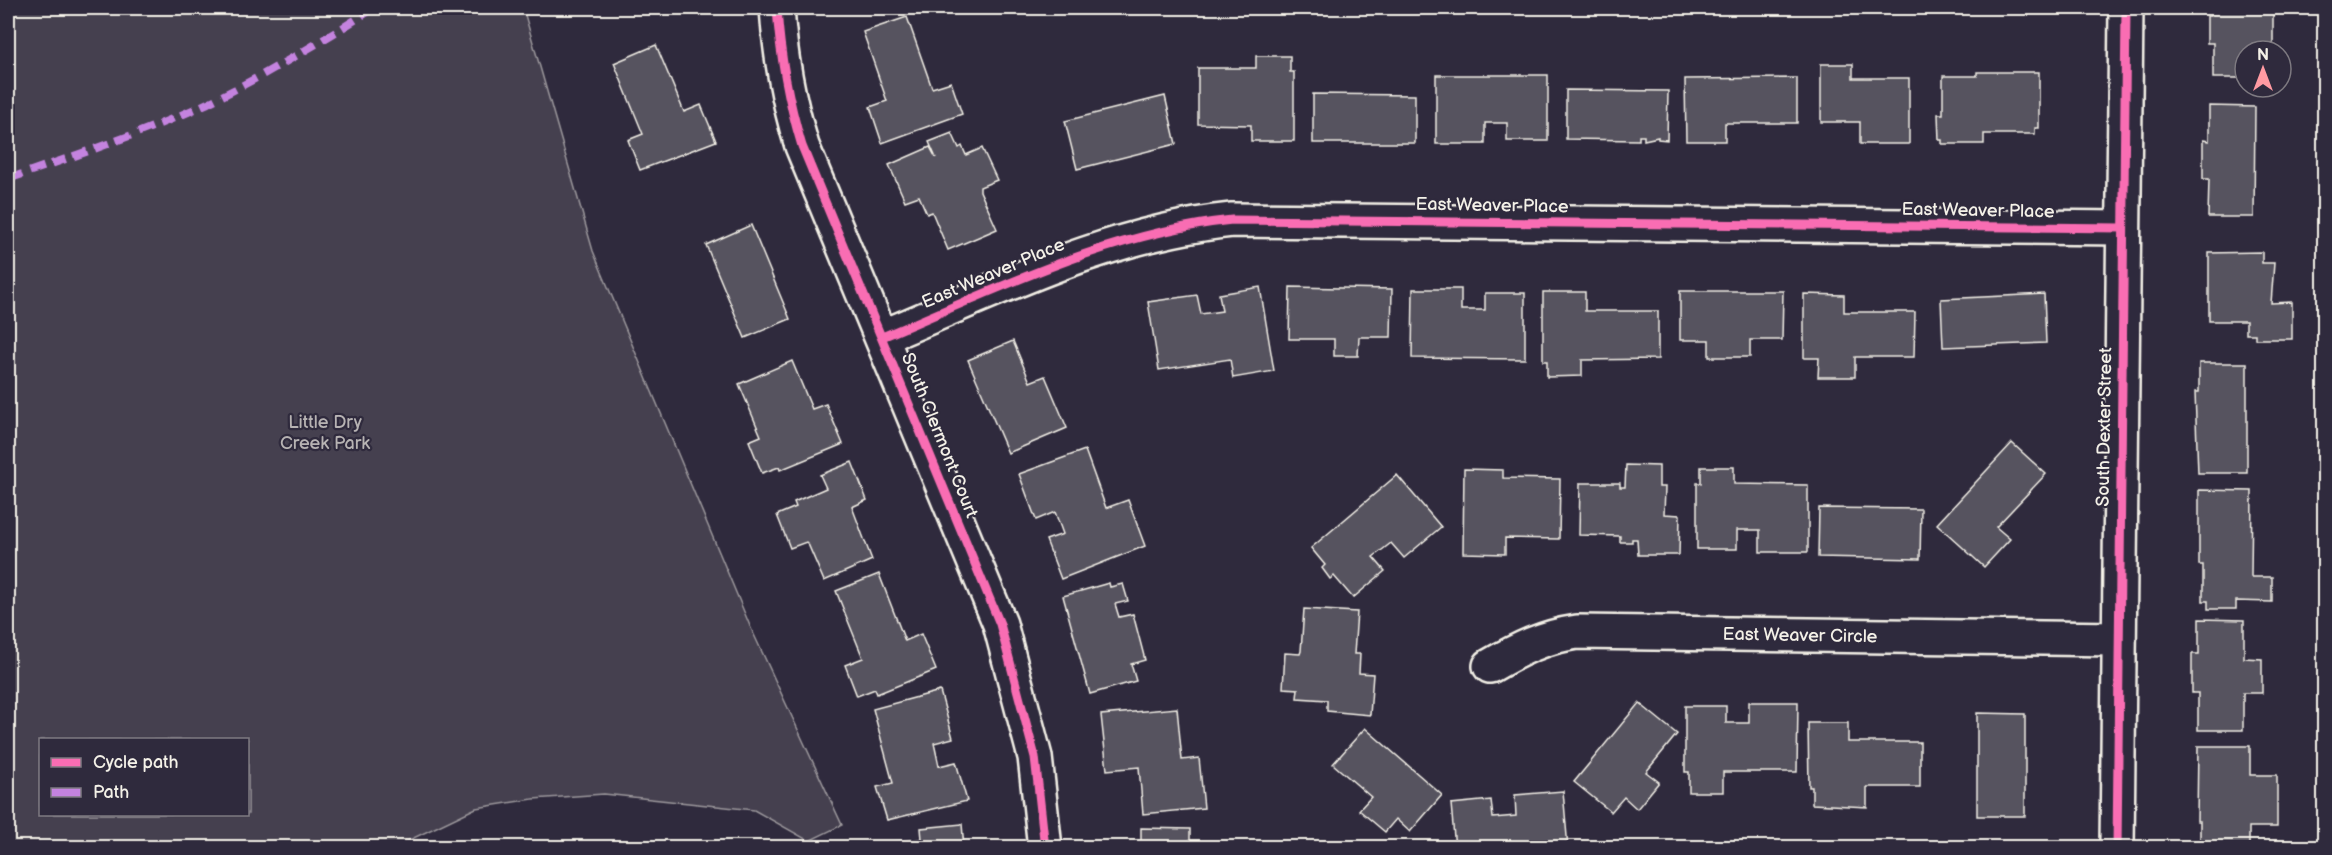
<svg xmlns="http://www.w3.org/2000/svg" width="2332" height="855" font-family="'Balsamiq Sans',sans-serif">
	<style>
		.green { fill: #454050; stroke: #9c989c; stroke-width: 1.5; fill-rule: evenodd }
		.building { fill: #56525f; stroke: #f4f1e8; stroke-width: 1.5 }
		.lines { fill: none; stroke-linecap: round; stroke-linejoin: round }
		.minor-casing { stroke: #f4f1e8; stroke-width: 38 }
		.minor { stroke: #2f2a3d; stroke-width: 33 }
		.quiet { stroke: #c483df; stroke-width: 8; stroke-dasharray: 15 8; stroke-linecap: butt }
		.cycleway-casing { stroke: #2f2a3d; stroke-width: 13 }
		.cycleway { stroke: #f96db3; stroke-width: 9 }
		.labels { text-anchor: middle; stroke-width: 4.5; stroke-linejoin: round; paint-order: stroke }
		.street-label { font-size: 18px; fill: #f4f1e8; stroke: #2f2a3d }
		.park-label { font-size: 18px; fill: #b7b3b3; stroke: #2f2a3d }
	</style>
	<rect width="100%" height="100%" fill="#2f2a3d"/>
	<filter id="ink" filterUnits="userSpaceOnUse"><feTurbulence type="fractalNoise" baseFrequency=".0167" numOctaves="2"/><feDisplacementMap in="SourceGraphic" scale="12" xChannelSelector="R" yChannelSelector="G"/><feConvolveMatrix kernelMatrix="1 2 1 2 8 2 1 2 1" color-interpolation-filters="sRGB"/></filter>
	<g filter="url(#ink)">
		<!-- green -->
		<path class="green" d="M8,8H733H523L593,251L750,626L842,825L809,841L754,810L604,794L533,799L476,808L403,843L402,847H8ZM40,740H248V814H40Z"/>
		<!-- building -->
		<g class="building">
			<path d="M2210,8L2273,10V45H2253V51H2245V78H2213V43H2207V16H2210Z"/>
			<path d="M907,17L932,88L951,82L962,114L882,143L870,107L887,101L863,32Z"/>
			<path d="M656,45L684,112L701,105L716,141L640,170L628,140L643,134L614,63Z"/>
			<path d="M1256,56H1290V72H1294V141H1251V125L1198,124V68H1256Z"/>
			<path d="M1821,64H1853V78H1909V144H1860V122H1821Z"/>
			<path d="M1977,72H2039V128H2035V134H1984V144H1942V140H1939L1938,114H1943V76H1977Z"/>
			<path d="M1436,75H1548V141H1507V123H1485V144H1436Z"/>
			<path d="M1797,78V123H1725V141H1686L1685,79Z"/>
			<path d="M1566,90L1668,91L1667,140L1658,139V137L1644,140V136H1639V140L1566,139Z"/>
			<path d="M1313,94L1415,95V143H1313Z"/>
			<path d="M1165,96L1176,144L1077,169L1065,121Z"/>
			<path d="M2209,106L2255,107L2254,217H2208L2209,179H2203V140L2209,141Z"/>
			<path d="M952,133L959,148L962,146L966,155L982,148L997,180L980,187V191L997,229L948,250L932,212L927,214L919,196L905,201L889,165L930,147L936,158L929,142Z"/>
			<path d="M751,225L790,319L745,338L706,245Z"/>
			<path d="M2262,252V263H2274L2271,303L2292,302V339H2255V334H2246V321H2209V253Z"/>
			<path d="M1260,287L1274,371L1233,378L1230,359L1159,370L1148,302L1197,295L1201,314L1222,311L1219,294Z"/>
			<path d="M1290,287L1392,289L1391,337H1359L1358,356H1334V339H1289Z"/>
			<path d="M1413,289H1461V310H1485V293H1525V359L1412,358Z"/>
			<path d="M1680,291H1783L1782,340H1750V357H1709V340H1680Z"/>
			<path d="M1543,292H1585V311H1658V359L1582,360V376L1547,377V361H1543Z"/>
			<path d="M1804,294L1844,295V312H1915L1914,357H1855V377H1818L1819,358H1804Z"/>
			<path d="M2044,294L2046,343L1943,347L1941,299Z"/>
			<path d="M1013,341L1030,382L1045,376L1067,428L1008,453L968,360Z"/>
			<path d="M792,361L812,409L826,404L843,444L780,470L779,467L762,473L749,441L761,436L739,384Z"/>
			<path d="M2199,363H2247V473H2198L2195,392H2199Z"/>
			<path d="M2012,443L2046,474L1996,527L2010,539L1984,567L1937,524Z"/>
			<path d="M1085,450L1106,508L1128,500L1145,546L1061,579L1046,540L1063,534L1055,512L1036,520L1019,474Z"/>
			<path d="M852,462L867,500L852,507L872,560L824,581L808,544L806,542L790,548L777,515L796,507L794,502L826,488L820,475Z"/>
			<path d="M1626,465L1659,466V487H1665L1664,514L1680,515L1679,555H1638L1637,539H1632V542H1620V536L1579,535L1580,483H1620V487H1625Z"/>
			<path d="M1701,467H1734V484L1808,485V552H1760V530H1737V549H1697V483H1701Z"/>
			<path d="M1464,469L1503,470V478L1560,479L1559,539L1505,538V554L1463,553Z"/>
			<path d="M1397,475L1441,527L1404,558L1391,543L1373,557L1385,571L1353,598L1334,576L1330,579L1322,568L1325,565L1311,548Z"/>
			<path d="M2199,490L2252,491L2251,577H2272V602L2236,601V609H2208V601H2203V565H2199Z"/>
			<path d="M1819,508L1921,509L1920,559L1818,557Z"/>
			<path d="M879,574L905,641L921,634L936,670L877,694L875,689L857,696L845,665L863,658L836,591Z"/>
			<path d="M1109,583L1110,587L1123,584L1128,601L1115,604L1119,617L1133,614L1145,660L1131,664L1136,681L1090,694L1063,596Z"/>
			<path d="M1304,609L1357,612L1354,654H1360L1359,673L1373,674L1370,715L1327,711V700L1297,698L1298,689L1283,688L1285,653L1300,654L1301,651Z"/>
			<path d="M2199,619L2244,620V658L2262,659V693H2243V730H2198V693H2192V654H2199Z"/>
			<path d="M940,691L953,738L934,743L939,766L956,762L967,801L887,820L877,787L893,783L873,709Z"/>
			<path d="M1749,702H1798L1797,772H1723V792H1689V772H1685V706H1726V723H1749Z"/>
			<path d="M1639,703L1677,734L1646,772L1659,782L1637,809L1624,797L1611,812L1574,782Z"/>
			<path d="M1177,708L1182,760L1199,758L1204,808L1143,814L1139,767L1107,770L1101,715Z"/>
			<path d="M1977,713L2025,714V816H1977Z"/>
			<path d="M1808,723H1848V742H1920V787H1867V807L1812,804V787H1809Z"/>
			<path d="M1365,728L1442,795L1410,832L1396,819L1385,832L1359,810L1371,797L1333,764Z"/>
			<path d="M2198,746H2250V775H2277V827H2249V848H2200V821H2197Z"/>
			<path d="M1563,791L1568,848H1455L1451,804L1491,800L1493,818L1516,816L1515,795Z"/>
			<path d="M962,824L964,848H893L892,842L922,839L921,828Z"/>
			<path d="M1141,828L1190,829V848H1141Z"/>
		</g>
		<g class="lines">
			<!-- minor casing -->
			<g class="minor-casing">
				<g id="minor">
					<path d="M777,8C780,56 788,100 802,146L1000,624L1035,757L1045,848"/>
					<path d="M882,337C996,290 1107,233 1232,220L2123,228"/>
					<path d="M1490,666C1519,649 1543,637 1577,632L2118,639"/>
					<path d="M2117,848L2126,8"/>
				</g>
			</g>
			<!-- minor -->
			<use href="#minor" class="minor"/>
			<!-- quiet -->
			<path class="quiet" d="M8,179C74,156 144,133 208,103C265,75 321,42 374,8"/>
			<!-- cycleway casing -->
			<g class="cycleway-casing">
				<g id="cycleway">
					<path d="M777,8C780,56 788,100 802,146L1000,624L1035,757L1045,848"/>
					<path d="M882,337C996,290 1107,233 1232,220L2123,228"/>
					<path d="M2117,848L2126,8"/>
				</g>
			</g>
			<!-- cycleway -->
			<use href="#cycleway" class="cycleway"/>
		</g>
	</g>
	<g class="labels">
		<!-- street labels -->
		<g class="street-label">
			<text transform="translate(1492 205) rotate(1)" y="6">East Weaver Place</text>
			<text transform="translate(1978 210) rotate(1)" y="6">East Weaver Place</text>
			<text transform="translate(993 273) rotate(-23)" y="6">East Weaver Place</text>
			<text transform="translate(2104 427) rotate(-89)" y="6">South Dexter Street</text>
			<text transform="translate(940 435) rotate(68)" y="6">South Clermont Court</text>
			<text transform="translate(1800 635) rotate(1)" y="6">East Weaver Circle</text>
		</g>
		<!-- park labels -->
		<g class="park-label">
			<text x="325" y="428">Little Dry<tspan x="325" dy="21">Creek Park</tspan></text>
		</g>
	</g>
	<!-- margin -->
	<rect width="2332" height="855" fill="none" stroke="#2f2a3d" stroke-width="30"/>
	<rect x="15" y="15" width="2302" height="825" fill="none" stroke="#f4f1e8" stroke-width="2" filter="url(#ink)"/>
	<!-- legend -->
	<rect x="39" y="738" width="210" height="78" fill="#2f2a3d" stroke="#7e7a81" stroke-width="1.5"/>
	<rect x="51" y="758" width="30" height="9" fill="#f96db3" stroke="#7e7a81" stroke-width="1.5"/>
	<text x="93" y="768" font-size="18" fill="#f4f1e8">Cycle path</text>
	<rect x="51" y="788" width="30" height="9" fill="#c483df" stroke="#7e7a81" stroke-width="1.5"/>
	<text x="93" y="798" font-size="18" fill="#f4f1e8">Path</text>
	<!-- north arrow -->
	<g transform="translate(2263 69)"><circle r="28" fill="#2f2a3d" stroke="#7e7a81" stroke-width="1.5"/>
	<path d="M0-4.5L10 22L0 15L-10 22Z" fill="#ff9aa2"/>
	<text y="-9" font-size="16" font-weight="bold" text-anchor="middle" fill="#f4f1e8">N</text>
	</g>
</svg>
